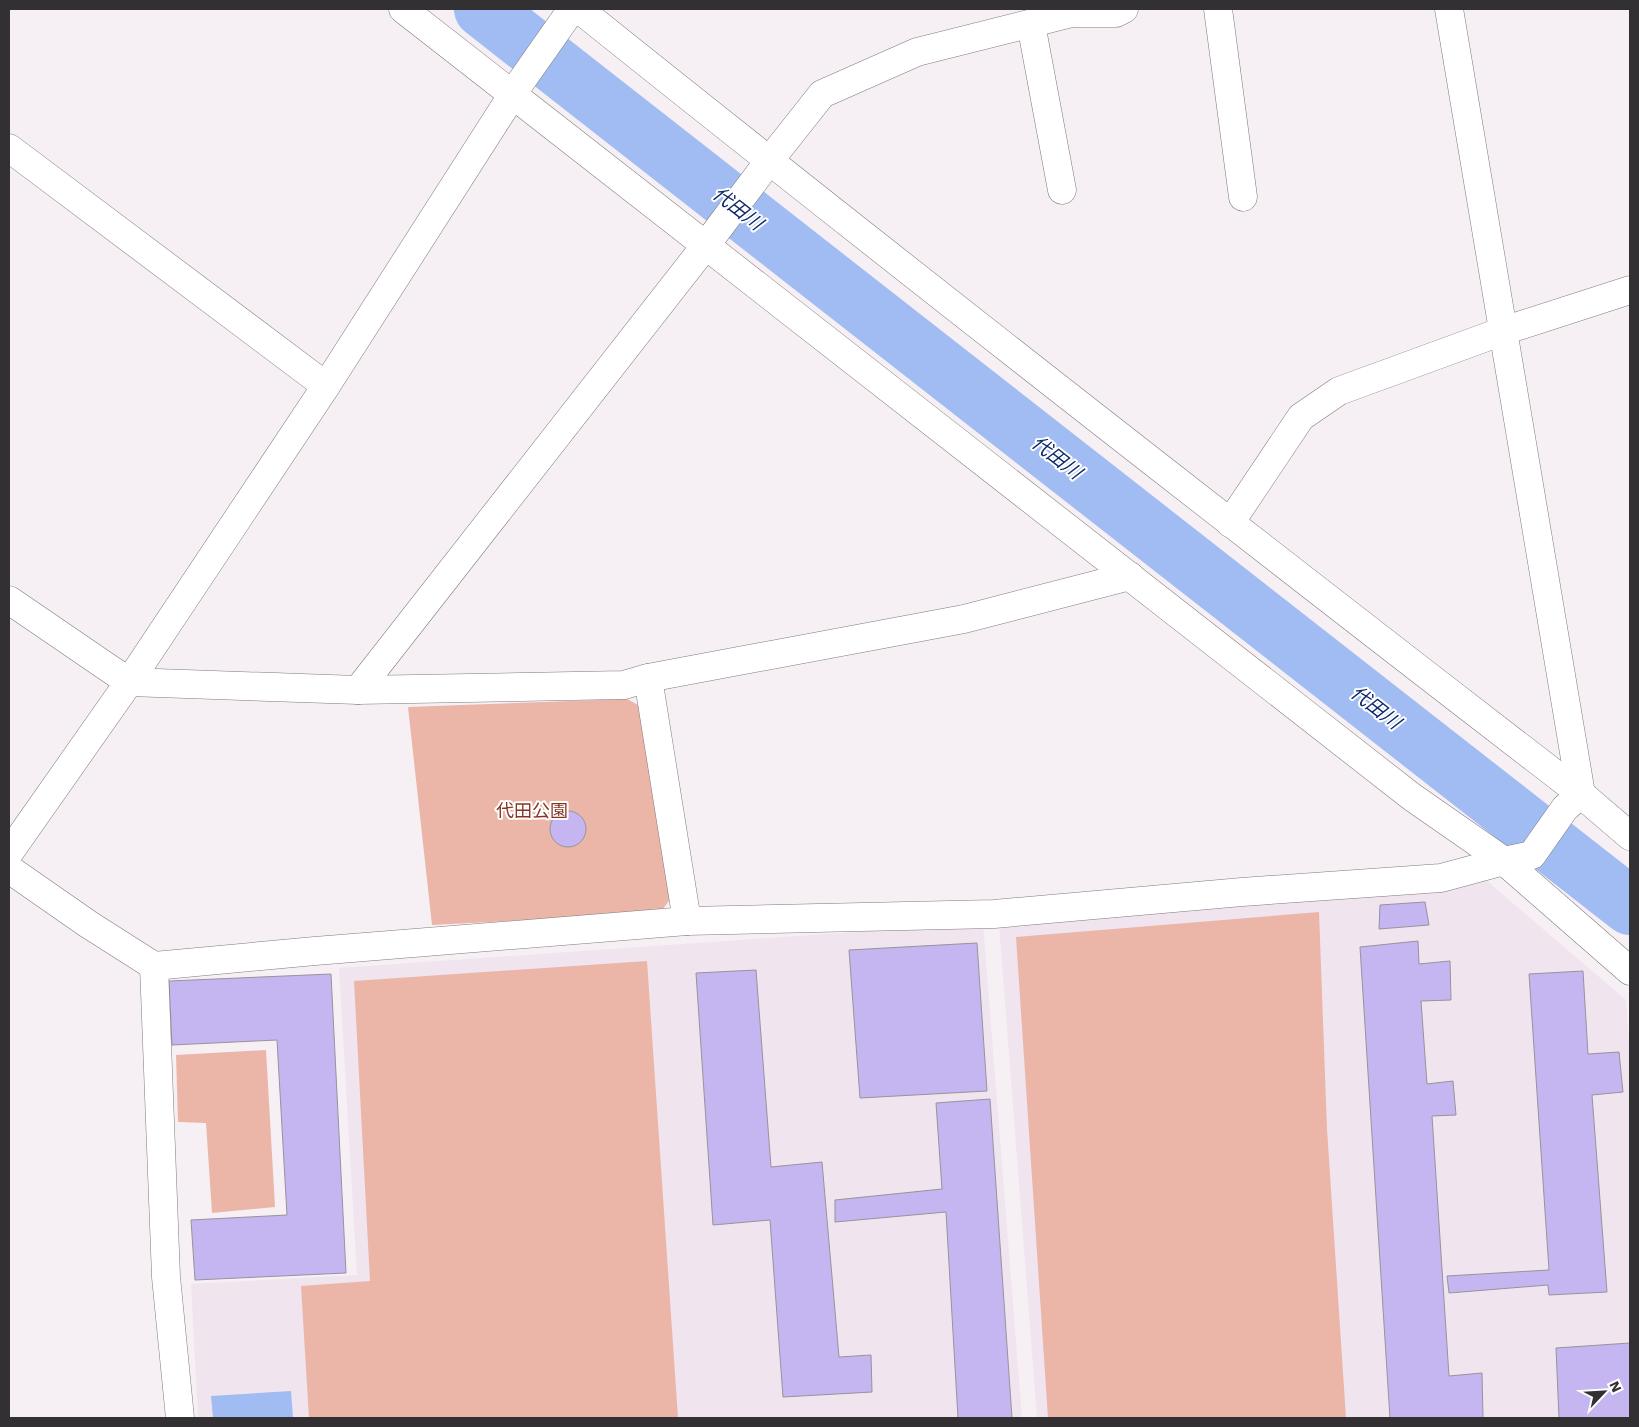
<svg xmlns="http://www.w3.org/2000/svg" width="1639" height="1427" font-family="'Work Sans','Noto Sans JP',sans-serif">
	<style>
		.built { fill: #f0e4ef }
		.green { fill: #ebb5a8 }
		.water { fill: #a0bcf3 }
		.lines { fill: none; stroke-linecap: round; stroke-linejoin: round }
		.river { stroke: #a0bcf3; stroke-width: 58 }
		.building { fill: #c5b5f1; stroke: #96949a }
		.minor-casing { stroke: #7f7a7e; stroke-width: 29 }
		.minor { stroke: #fff; stroke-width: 28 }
		.labels { text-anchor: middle; stroke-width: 4; stroke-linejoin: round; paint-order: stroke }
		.park-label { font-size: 18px; fill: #863624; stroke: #fff }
		.water-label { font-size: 19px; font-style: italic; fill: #102a69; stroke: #fff }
	</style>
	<rect width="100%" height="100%" fill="#f6f0f5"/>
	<!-- built -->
	<g class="built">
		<path d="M1487,881L1626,1000L1630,1056V1418H1037L999,925Z"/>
		<path d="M983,923L1022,1418H198L191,1284L357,1275L339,968Z"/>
	</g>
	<!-- green -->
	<g class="green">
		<path d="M627,699L640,706L671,898L660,913L432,925L408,707Z"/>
		<path d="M1319,912L1327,1129L1346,1418H1048L1016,937Z"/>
		<path d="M647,961L678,1418H309L301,1286L370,1281L354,981Z"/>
		<path d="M266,1050L275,1207L212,1213L206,1123L178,1122L176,1055Z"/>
	</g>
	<!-- water -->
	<path class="water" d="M291,1391L293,1418H213L211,1396Z"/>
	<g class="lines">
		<!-- river -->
		<path class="river" d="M483,9L1630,906"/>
	</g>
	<!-- building -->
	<g class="building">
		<circle cx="568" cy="829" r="18"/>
		<path d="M1425,902L1429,925L1379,929L1380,905Z"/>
		<path d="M1418,941L1419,964L1450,961L1451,1000L1421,1001L1427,1084L1453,1081L1456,1115L1432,1116L1449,1376L1482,1373L1483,1418H1390L1360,947Z"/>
		<path d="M977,943L987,1091L860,1098L849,950Z"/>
		<path d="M756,970L771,1167L822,1162L839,1357L871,1355L872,1392L783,1397L770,1220L713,1225L696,973Z"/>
		<path d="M1583,971L1588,1054L1619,1052L1623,1092L1592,1095L1607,1292L1549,1295L1548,1285L1449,1293L1447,1276L1549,1270L1529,974Z"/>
		<path d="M331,974L346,1273L195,1280L191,1220L287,1215L277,1040L172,1045L169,981Z"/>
		<path d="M990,1099L1012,1418H958L946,1212L835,1222V1200L942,1189L936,1103Z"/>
		<path d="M1630,1343V1418H1559L1556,1348Z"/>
	</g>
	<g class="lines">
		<!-- minor casing -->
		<g class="minor-casing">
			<g id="minor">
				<path d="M403,9L1412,797L1504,861L1630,971"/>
				<path d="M579,9C910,274 1245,535 1581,794L1630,836"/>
				<path d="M1218,9L1243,197"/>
				<path d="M1449,9L1581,794"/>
				<path d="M1031,24L1062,190"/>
				<path d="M9,148L326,386"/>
				<path d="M1230,523L1301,417L1339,391L1503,331L1630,290"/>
				<path d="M9,600L129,682L358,690L624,685L648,678L964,619L1130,576"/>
				<path d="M648,678L687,921"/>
				<path d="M358,690L706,245L769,161L822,94L917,52L1072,13H1116L1124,9"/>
				<path d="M9,853L129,682L326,386L520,83L572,9"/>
				<path d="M9,869L88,924L154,966L315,951L687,921L994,914L1242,892L1441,878L1504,861L1532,855L1565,808L1581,794"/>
				<path d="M154,966L166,1277L180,1418"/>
			</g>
		</g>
		<!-- minor -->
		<use href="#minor" class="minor"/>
	</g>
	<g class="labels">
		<!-- park labels -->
		<g class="park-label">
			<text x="532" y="817">代田公園</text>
		</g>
		<!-- water labels -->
		<g class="water-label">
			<text transform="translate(738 208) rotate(38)" y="7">代田川</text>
			<text transform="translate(1057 457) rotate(38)" y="7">代田川</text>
			<text transform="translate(1376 707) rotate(38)" y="7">代田川</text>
		</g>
	</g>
	<!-- border -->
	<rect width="1639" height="1427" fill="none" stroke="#323032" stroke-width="20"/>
	<!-- north arrow -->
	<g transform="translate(1604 1392) rotate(65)" stroke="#ffffff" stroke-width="4" paint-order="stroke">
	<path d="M0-4L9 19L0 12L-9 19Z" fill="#323032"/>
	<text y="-8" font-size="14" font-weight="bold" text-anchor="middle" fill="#323032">N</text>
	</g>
</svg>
